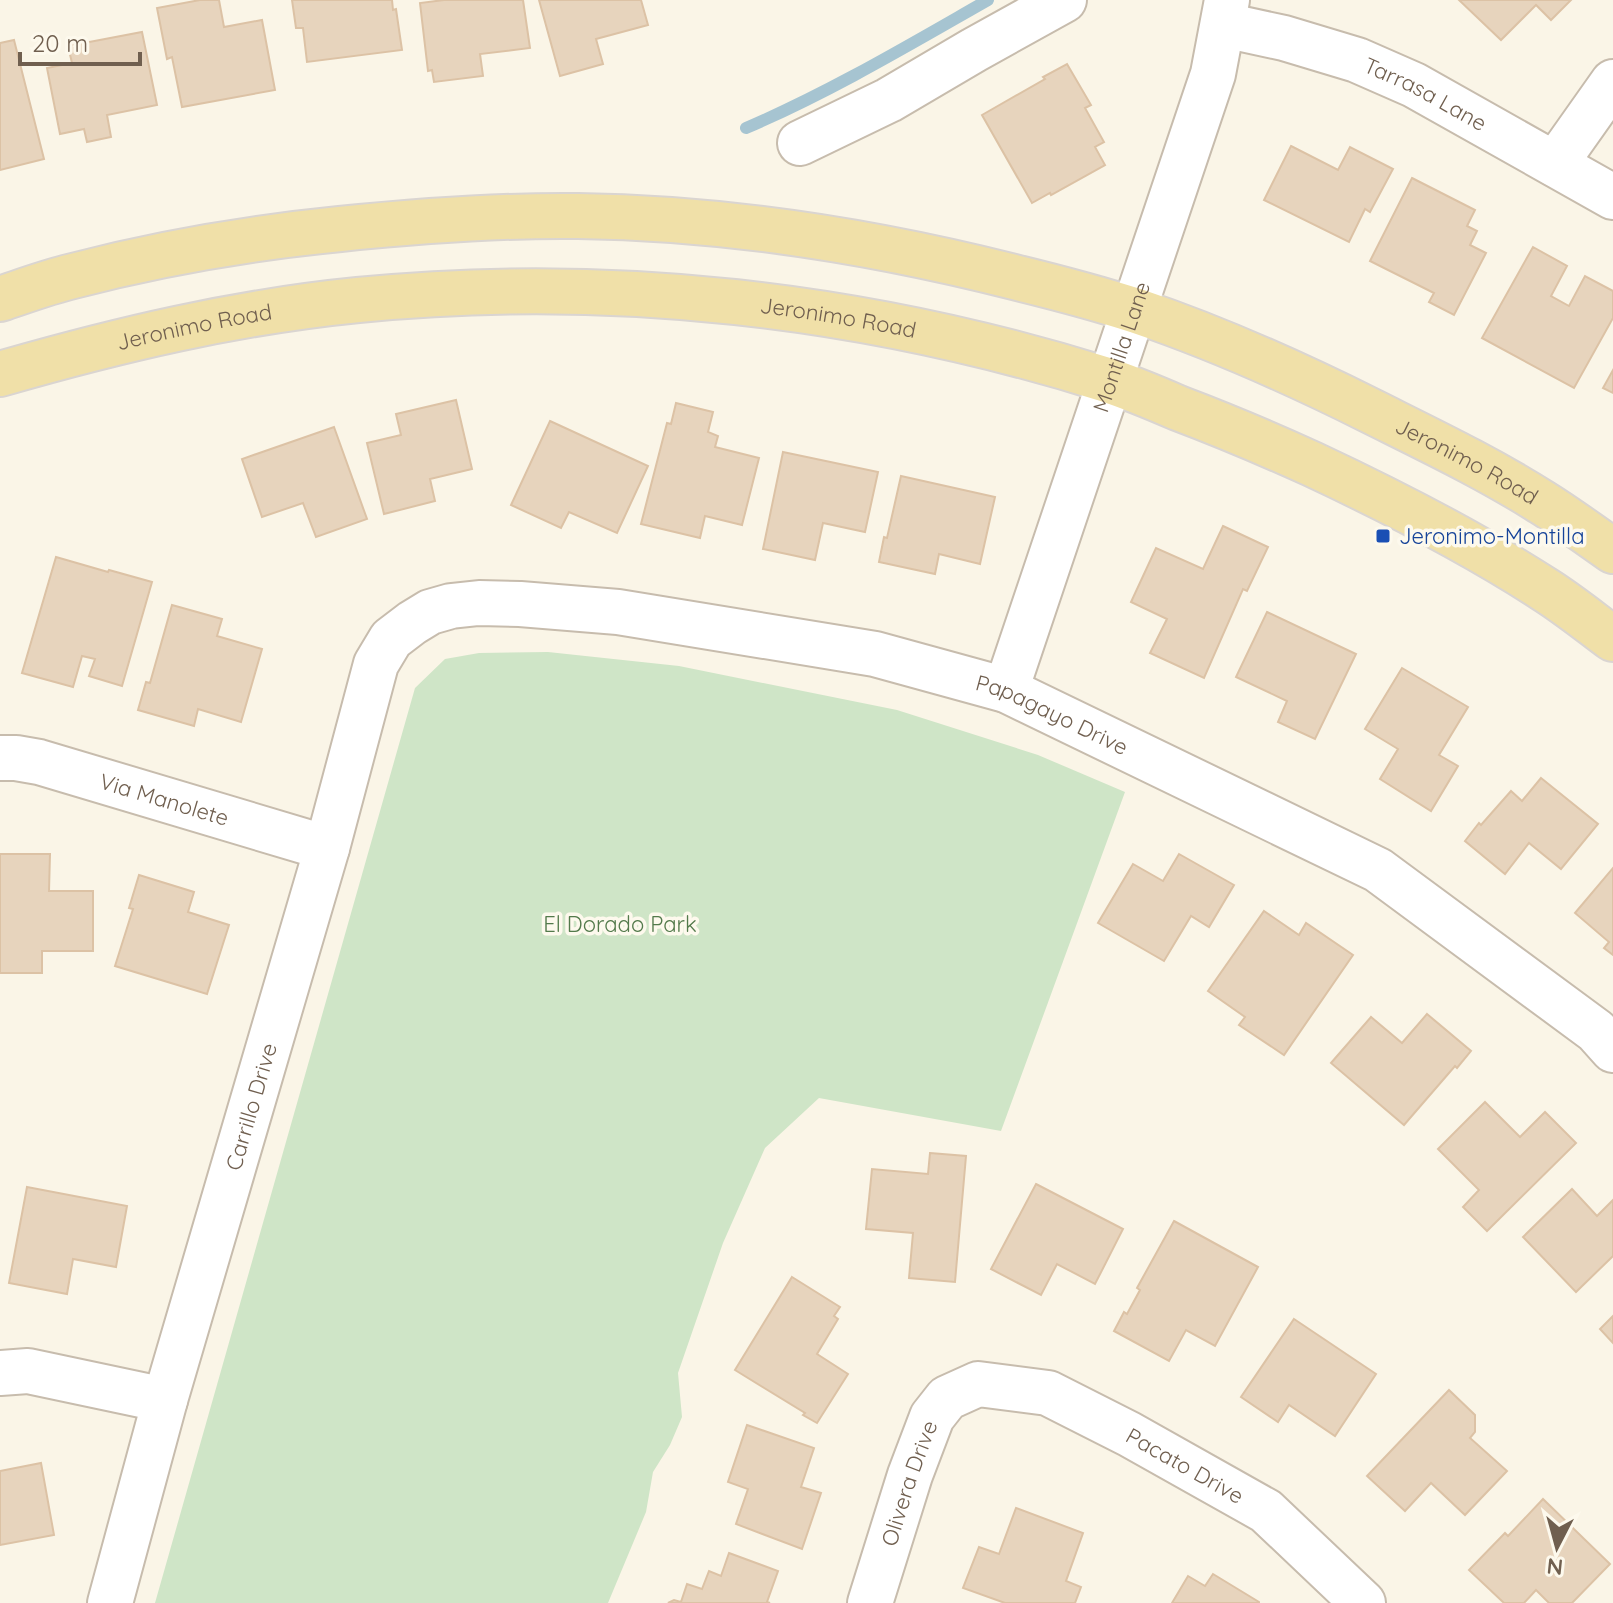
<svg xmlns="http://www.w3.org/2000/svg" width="1613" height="1603" font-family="Quicksand,sans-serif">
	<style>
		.green { fill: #cfe5c7 }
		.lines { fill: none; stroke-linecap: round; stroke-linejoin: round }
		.stream { stroke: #a6c4d1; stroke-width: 12 }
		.building { fill: #e7d4bd; stroke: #dcc2a5; stroke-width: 2 }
		.minor-casing { stroke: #c7bcad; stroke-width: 48 }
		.major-casing { stroke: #dad5d1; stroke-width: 48 }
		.minor { stroke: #fff; stroke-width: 44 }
		.major { stroke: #f0e0a8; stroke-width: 44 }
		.transit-dot { fill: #1a4fb4; stroke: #fdf9ed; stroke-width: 3 }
		.labels { text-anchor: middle; stroke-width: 7; stroke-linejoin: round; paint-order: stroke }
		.street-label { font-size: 22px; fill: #705f4f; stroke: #fdf9ed }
		.transit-label { font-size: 22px; fill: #164399; stroke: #fdf9ed; text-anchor: start }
		.park-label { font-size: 22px; fill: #537a4b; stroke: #fdf9ed }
	</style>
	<rect width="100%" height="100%" fill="#faf5e7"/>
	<!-- green -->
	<path class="green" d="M548,652L679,666L897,710L1038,755L1125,792L1001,1131L819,1098L765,1148L723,1243L678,1373L682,1417L670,1445L653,1472L646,1512L608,1603H155L415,688L445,659L479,653Z"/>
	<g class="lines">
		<!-- stream -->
		<path class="stream" d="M746,128C830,92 909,45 988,0"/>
	</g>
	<!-- building -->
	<g class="building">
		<path d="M200,0H219L224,27L262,20L275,90L182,107L172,57L167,59L157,8Z"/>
		<path d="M292,0H392L393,10L396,9L402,50L307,62L303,28H296Z"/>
		<path d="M444,0H523L530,48L480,54L483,76L434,82L432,70L428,71L420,3Z"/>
		<path d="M539,0H641L648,25L596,39L603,64L560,76Z"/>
		<path d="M1459,0H1571L1551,20L1536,5L1501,40Z"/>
		<path d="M142,32L157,105L107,115L111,137L87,142L84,129L60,134L47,68L72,63L68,46Z"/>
		<path d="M14,40L44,159L0,170V43Z"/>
		<path d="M1067,64L1091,105L1085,108L1104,142L1095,147L1105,165L1051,195L1050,193L1032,203L982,115L1045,79L1043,77Z"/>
		<path d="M1291,146L1338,170L1350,147L1393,169L1370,212L1365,209L1349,242L1264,200Z"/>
		<path d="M1412,178L1475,210L1467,226L1477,231L1470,245L1486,253L1454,315L1429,302L1434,293L1370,261Z"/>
		<path d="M1533,247L1567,266L1551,296L1569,306L1585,276L1613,291V318L1574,388L1482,338Z"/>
		<path d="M1613,370V393L1603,388Z"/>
		<path d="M456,400L472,469L430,479L435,501L384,514L367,443L401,435L396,414Z"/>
		<path d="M676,403L713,412L708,432L718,436L715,447L759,458L742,525L705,516L700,538L641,524L667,423L671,424Z"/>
		<path d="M550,421L648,466L617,533L569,512L561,528L511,505Z"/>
		<path d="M334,427L367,519L316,537L303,503L262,517L242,459Z"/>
		<path d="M783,452L878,472L865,532L823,523L815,560L763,549Z"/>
		<path d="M901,476L995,497L980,564L939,554L935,574L879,562L884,537L887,538Z"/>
		<path d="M1223,526L1268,547L1247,591L1243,589L1204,678L1150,653L1167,619L1131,602L1156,548L1203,569Z"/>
		<path d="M56,557L108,572L109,570L152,582L122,686L89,676L95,659L82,656L73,687L22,673Z"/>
		<path d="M172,605L222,619L217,636L262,649L241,722L198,709L194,726L138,710L146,682L150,683Z"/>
		<path d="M1267,612L1356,654L1315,739L1278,722L1287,701L1236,677Z"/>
		<path d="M1402,668L1468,707L1439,755L1458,766L1431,811L1380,779L1398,749L1365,729Z"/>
		<path d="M1541,778L1598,824L1561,869L1529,843L1505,874L1465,841L1479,823L1481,825L1511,791L1522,801Z"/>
		<path d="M0,854H50L49,891H93V951H42V973H0Z"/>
		<path d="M1179,854L1234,885L1209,927L1191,916L1164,961L1098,923L1133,864L1163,881Z"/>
		<path d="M1613,868V955L1604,948L1609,942L1575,913Z"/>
		<path d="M139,875L194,892L188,912L229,925L207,994L115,966L133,909L129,908Z"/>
		<path d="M1264,911L1299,935L1306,923L1353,955L1284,1055L1239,1025L1245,1017L1208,991Z"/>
		<path d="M1427,1014L1471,1051L1457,1068L1455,1066L1404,1125L1331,1063L1371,1017L1402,1043Z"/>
		<path d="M1485,1102L1520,1137L1545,1112L1576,1143L1487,1231L1463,1207L1479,1190L1438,1149Z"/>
		<path d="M930,1153L966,1156L955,1282L909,1278L913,1233L866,1229L872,1169L928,1174Z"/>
		<path d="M1036,1184L1123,1229L1095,1284L1057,1264L1041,1295L991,1269Z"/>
		<path d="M27,1187L127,1206L116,1267L73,1259L67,1294L9,1283Z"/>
		<path d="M1572,1189L1597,1216L1613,1200V1256L1576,1292L1523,1237Z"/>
		<path d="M1174,1221L1258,1267L1215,1346L1186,1330L1169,1361L1114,1331L1124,1312L1127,1314L1140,1290L1137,1288Z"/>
		<path d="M792,1277L840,1307L834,1316L838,1319L817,1354L848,1374L817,1423L803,1415L805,1413L735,1370Z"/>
		<path d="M1613,1316V1343L1600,1329Z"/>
		<path d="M1294,1319L1376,1374L1335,1436L1289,1405L1278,1422L1241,1397Z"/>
		<path d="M1449,1390L1475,1415V1432L1470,1438L1507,1471L1465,1515L1431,1483L1405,1511L1367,1476Z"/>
		<path d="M747,1425L814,1448L801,1487L821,1493L802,1549L736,1524L748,1489L728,1482Z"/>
		<path d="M41,1463L54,1535L0,1545V1471Z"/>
		<path d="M1543,1499L1610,1564L1572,1603H1549L1536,1590L1524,1603H1504L1469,1570L1505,1533L1508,1536Z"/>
		<path d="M1016,1508L1083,1533L1066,1581L1081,1587L1075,1603H1005L963,1588L979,1547L999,1554Z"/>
		<path d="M729,1553L778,1571L767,1602L770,1603H668L674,1600L681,1602L687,1584L702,1589L709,1571L721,1576Z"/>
		<path d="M1213,1574L1259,1602V1603H1172L1188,1576L1205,1586Z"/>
	</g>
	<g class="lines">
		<!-- minor casing -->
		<g class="minor-casing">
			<g id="minor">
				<path id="s1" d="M1224,25L1284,38L1357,60L1414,85L1613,197"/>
				<path d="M800,143L889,100L974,50L1064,0"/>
				<path d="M1555,164L1613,82"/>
				<path id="s2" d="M1006,690L1213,74L1227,0"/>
				<path id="s3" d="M0,758H16L39,762L327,848"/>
				<path d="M0,1373L28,1371L165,1400"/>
				<path id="s4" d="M110,1603L165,1400L327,848L376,664L391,639L412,623L430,612L451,606L479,603L520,604L618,612L875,654L1006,690L1378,870L1596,1031L1613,1050"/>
				<path id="s5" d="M870,1603L910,1475L932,1417L947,1398L978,1384L1048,1393L1129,1434L1266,1511L1363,1603"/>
			</g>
		</g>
		<!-- major casing -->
		<g class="major-casing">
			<g id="major">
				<path id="s6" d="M0,299C24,291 48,282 73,276C161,253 250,238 340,229C419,221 498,215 578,216C724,218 872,241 1014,277C1055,287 1097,298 1137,311C1217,338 1295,373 1371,411C1429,440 1488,468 1543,503C1567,518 1590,535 1613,551"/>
				<path id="s7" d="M0,374C118,340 236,312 358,300C610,275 865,304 1107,380C1131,388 1155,398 1178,408C1223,425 1268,444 1312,464C1391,501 1470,541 1544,589C1568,604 1590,622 1613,639"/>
			</g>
		</g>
		<!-- minor -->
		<use href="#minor" class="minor"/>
		<!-- major -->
		<use href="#major" class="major"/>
	</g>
	<!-- markers -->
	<rect class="transit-dot" x="1375" y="528" width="16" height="16" rx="4"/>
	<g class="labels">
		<!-- street labels -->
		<g class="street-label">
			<text dy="8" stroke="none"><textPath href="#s1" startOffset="214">Tarrasa Lane</textPath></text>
			<text dy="8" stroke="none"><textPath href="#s7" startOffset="848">Jeronimo Road</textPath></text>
			<text dy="8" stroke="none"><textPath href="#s7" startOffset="200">Jeronimo Road</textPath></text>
			<text dy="8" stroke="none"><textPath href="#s2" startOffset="362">Montilla Lane</textPath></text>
			<text dy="8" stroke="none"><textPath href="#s6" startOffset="1518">Jeronimo Road</textPath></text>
			<text dy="8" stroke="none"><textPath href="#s4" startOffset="1690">Papagayo Drive</textPath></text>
			<text dy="8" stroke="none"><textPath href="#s3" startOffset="170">Via Manolete</textPath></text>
			<text dy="8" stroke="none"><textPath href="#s4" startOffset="516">Carrillo Drive</textPath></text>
			<text dy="8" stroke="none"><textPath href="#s5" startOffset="480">Pacato Drive</textPath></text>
			<text dy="8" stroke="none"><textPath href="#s5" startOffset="126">Olivera Drive</textPath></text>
		</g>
		<!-- transit labels -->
		<g class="transit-label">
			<text x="1399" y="544">Jeronimo-Montilla</text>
		</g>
		<!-- park labels -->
		<g class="park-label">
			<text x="620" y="932">El Dorado Park</text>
		</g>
	</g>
	<!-- north arrow -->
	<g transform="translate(1557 1547) rotate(186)" stroke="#fdf9ed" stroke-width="6" paint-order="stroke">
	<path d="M0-6L14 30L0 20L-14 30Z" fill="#705f4f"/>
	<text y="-12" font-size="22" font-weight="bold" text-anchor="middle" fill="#705f4f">N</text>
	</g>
	<!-- scale -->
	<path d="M20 52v12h120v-12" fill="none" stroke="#705f4f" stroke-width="4"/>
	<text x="32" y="52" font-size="24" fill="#705f4f" stroke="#fdf9ed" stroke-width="6" paint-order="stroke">20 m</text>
</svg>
